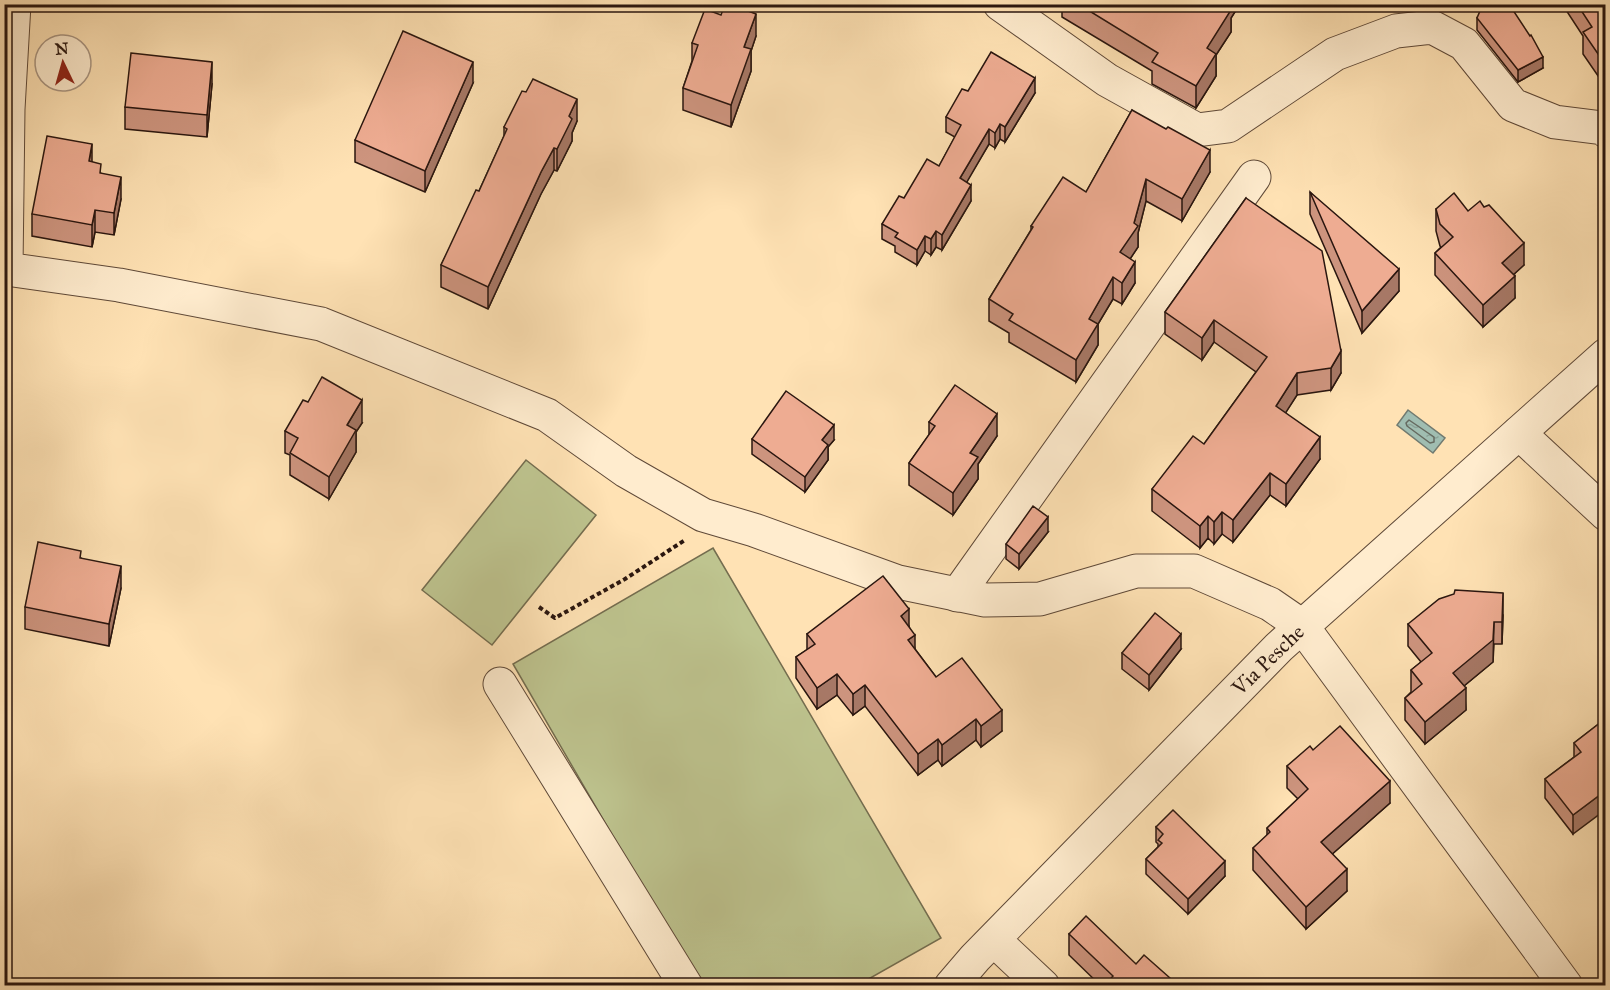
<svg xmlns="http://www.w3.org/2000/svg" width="1610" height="990" font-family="'IM FELL Great Primer',serif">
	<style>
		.pitch { fill: #bec48f; stroke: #746d4f; stroke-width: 1.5 }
		.water { fill: url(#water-ripples); stroke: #717a70; stroke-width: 1.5 }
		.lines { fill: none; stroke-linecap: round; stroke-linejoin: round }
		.shore { stroke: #656a60; stroke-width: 1.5 }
		.minor-casing { stroke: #5f4938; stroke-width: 35 }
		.path { stroke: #2a160f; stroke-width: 4; stroke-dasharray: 4.5 3; stroke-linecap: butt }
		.minor { stroke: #ffecce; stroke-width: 33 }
		.wall { fill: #cd947e; stroke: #2a160f; stroke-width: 1.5 }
		.shaded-wall { fill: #a77866; stroke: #2a160f; stroke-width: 1.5 }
		.building { fill: #eeac92; stroke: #2a160f; stroke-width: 1.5 }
		.labels { text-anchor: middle; stroke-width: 6; stroke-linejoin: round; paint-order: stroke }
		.street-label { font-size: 21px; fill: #2a160f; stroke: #ffecce }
	</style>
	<defs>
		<pattern id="water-ripples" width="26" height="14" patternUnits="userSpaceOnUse" patternTransform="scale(1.5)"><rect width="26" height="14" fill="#a0bdb1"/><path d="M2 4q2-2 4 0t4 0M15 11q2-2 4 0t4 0" fill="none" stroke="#8aa297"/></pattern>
	</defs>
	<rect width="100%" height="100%" fill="#ffe2b4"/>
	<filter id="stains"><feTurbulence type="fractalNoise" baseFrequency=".00333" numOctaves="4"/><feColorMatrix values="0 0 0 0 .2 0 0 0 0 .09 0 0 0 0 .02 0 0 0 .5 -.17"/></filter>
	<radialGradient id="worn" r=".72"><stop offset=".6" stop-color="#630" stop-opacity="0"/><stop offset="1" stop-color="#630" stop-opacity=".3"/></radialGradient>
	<!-- pitch -->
	<g class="pitch">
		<path d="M526,460L596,515L492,645L422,590Z"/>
		<path d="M713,548L941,938L858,985H699L513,664Z"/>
	</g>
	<!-- water -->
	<path class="water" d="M1408,410L1445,438L1433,453L1397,425Z"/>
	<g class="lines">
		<!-- shore -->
		<path class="shore" d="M1409,420L1434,437V442L1430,443L1407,426L1406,423Z"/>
		<!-- minor casing -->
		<g class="minor-casing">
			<g id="minor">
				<path d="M14,4L8,109L6,269L119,285L321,324L547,415L626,471L703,515L754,530L898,582L985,600L1040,599L1136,571H1194L1270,604L1302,626L1566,986"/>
				<path d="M1000,4L1107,80L1197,130L1228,126L1335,54L1396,31L1432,27L1464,44L1513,105L1555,122L1603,128L1606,131"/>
				<path d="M1519,433L1606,514"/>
				<path d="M957,595L1254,177"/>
				<path d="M500,684L686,986"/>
				<path d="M994,940L1043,986"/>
				<path d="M951,986L975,958L1279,647L1606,355"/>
			</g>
		</g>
		<!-- path -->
		<path class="path" d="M539,607L555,618L625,579L685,540"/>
		<!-- minor -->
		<use href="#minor" class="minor"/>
	</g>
	<!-- wall -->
	<g class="wall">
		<path d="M1062,4H1240L1231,18V32L1216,55V76L1196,108L1152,84V71L1062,17Z"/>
		<path d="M1566,4H1605V86L1583,54V36L1566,10Z"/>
		<path d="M1477,18L1543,68L1518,82L1477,30Z"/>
		<path d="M756,36L751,51V71L731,127L683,110V88L692,61V43Z"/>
		<path d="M473,83L425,192L355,162V140Z"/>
		<path d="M212,84L207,137L125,129V107Z"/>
		<path d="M968,91L1035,93L1005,142L1000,139L995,148L989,144L966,182L971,201L942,250L936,247L931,255L925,251L917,265L895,252V246L882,239V224L904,198L939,166L955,137L946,132V117Z"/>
		<path d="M1132,110L1210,172L1182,221L1146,201L1138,233V247L1130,259L1135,283L1122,304L1113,299L1098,324V345L1076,382L1009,342V333L989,321V299L1031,230V226L1086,192Z"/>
		<path d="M577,121L572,133V141L557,171L554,170L541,194L488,309L441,287V265L479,191L504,136V127Z"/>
		<path d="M92,162L121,199L114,235L95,232L92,247L32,236V214Z"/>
		<path d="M1310,192L1399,291L1362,333L1310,214Z"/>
		<path d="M1246,198L1341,373L1331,390L1297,395L1285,413L1320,459L1286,506L1270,495L1233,542L1222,534L1214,544L1208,538L1200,548L1152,511V489L1204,444L1256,372L1214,342L1202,360L1165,334V312Z"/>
		<path d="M1436,209L1468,211L1524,265L1513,275L1515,298L1483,327L1435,275V253L1441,247L1440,246L1436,231Z"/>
		<path d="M929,422L997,436L978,464V479L953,515L909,485V463L929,435Z"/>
		<path d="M362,423L356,432V452L329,499L290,475V455L285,453V431Z"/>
		<path d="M752,439L834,440L828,447V460L805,492L752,454Z"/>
		<path d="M1048,532L1019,569L1006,559V544Z"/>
		<path d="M81,558L121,588L109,646L25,629V607Z"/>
		<path d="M1503,615L1502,644H1494L1493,662L1464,686L1466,710L1425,744L1405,720V698L1411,692V670L1421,662L1408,646V624Z"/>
		<path d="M909,626L915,649L936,677L1002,731L981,747L976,740L942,766L938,760L918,775L865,706L853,715L837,695L817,709L796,678V657L807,650V634Z"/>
		<path d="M1181,649L1149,690L1122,669V653Z"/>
		<path d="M1605,719L1573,834L1545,798V779L1574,757V743Z"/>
		<path d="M1313,750L1390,803L1332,854L1347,891L1306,929L1253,870V848L1267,836V828L1298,799L1287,788V766Z"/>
		<path d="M1156,827L1225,876L1188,914L1146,874V859L1158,847V844L1156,842Z"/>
		<path d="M1069,934L1136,964L1179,986H1101L1069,955Z"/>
		<path d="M1605,948V976L1599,966V953Z"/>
	</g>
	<!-- shaded-wall -->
	<g class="shaded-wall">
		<path d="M1226,4H1240L1231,18V32L1216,55V76L1196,108V86L1207,48Z"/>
		<path d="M756,14V36L751,51V71L731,127V105L744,47Z"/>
		<path d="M1543,57V68L1518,82V70Z"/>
		<path d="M212,62V84L207,137V115Z"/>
		<path d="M473,62V83L425,192V171Z"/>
		<path d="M1035,78V93L1005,142V127Z"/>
		<path d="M577,99V121L572,133V141L557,171V149L569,116Z"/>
		<path d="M1000,124V139L995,148V133Z"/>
		<path d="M989,129V144L960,194V178Z"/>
		<path d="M92,144V166L89,161Z"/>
		<path d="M554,148V170L541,194L488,309V287L541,172Z"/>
		<path d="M1210,150V172L1182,221V199Z"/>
		<path d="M121,177V199L114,235V213Z"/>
		<path d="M1146,179V201L1138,233V247L1120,274V252L1134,223Z"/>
		<path d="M971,185V201L942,250V235Z"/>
		<path d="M95,210V232L92,247V225Z"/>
		<path d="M936,231V247L931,255V239Z"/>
		<path d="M925,236V251L917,265V250Z"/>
		<path d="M1524,243V265L1502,285V263Z"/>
		<path d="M1135,262V283L1122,304V283Z"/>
		<path d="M1399,269V291L1362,333V311Z"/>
		<path d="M1515,276V298L1483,327V305Z"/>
		<path d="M1113,277V299L1098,324V345L1076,382V360L1089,319Z"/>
		<path d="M1214,320V342L1202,360V338Z"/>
		<path d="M1341,351V373L1331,390V368Z"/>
		<path d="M1297,373V395L1276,428V406Z"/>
		<path d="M362,400V423L356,432V452L329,499V477L347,425Z"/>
		<path d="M997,414V436L978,464V479L953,515V493L970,453Z"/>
		<path d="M834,425V440L828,447V460L805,492V477L822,440Z"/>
		<path d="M1320,437V459L1286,506V484Z"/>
		<path d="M1270,473V495L1233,542V520Z"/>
		<path d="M1222,512V534L1214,544V522Z"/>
		<path d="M1208,516V538L1200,548V526Z"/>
		<path d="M1048,517V532L1019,569V554Z"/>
		<path d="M121,566V588L109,646V624Z"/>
		<path d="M1503,593V615L1502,644V622Z"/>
		<path d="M909,609V630L901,616Z"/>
		<path d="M1494,622L1493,662L1453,695V673Z"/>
		<path d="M1181,634V649L1149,690V675Z"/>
		<path d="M915,635V656L908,640Z"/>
		<path d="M837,674V695L817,709V688Z"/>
		<path d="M865,685V706L853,715V694Z"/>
		<path d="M1466,688V710L1425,744V722Z"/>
		<path d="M1002,710V731L981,747V726Z"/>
		<path d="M976,719V740L942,766V745Z"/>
		<path d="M938,739V760L918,775V754Z"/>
		<path d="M1390,781V803L1321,864V842Z"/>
		<path d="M1605,791V810L1573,834V815Z"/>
		<path d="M1225,861V876L1188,914V899Z"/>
		<path d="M1347,869V891L1306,929V907Z"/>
	</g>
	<!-- building -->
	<g class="building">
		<path d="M725,4H730L756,14L744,47L751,49L731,105L683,88L698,45L692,43L705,9L721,15Z"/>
		<path d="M1078,4H1226L1224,6L1231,10L1207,48L1216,54L1196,86L1152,62L1158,53Z"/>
		<path d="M1483,4H1509L1530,36L1531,35L1543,57L1518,70L1477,18Z"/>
		<path d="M1577,4H1605V64L1583,32L1592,27Z"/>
		<path d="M403,31L473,62L425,171L355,140Z"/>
		<path d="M991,52L1035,78L1005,127L1000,124L995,133L989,129L960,178L971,185L942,235L936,231L931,239L925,236L917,250L895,237L898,233L882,224L899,196L904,198L927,159L939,166L961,125L946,117L962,89L968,91Z"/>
		<path d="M131,53L212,62L207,115L125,107Z"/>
		<path d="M533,79L577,99L569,116L572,119L557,149L554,148L541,172L488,287L441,265L476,190L479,191L507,129L504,127L522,91L526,92Z"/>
		<path d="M1132,110L1166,129L1168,127L1210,150L1182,199L1146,179L1134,223L1138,226L1120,252L1135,262L1122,283L1113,277L1089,319L1098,324L1076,360L1009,320L1013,314L989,299L1033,227L1031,226L1063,177L1086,192Z"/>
		<path d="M47,136L92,144L89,161L101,164L100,173L121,177L114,213L95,210L92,225L32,214Z"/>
		<path d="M1310,192L1399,269L1362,311Z"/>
		<path d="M1454,193L1468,211L1480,201L1484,207L1489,205L1524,243L1502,263L1515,276L1483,305L1435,253L1453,237L1440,224L1436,209Z"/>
		<path d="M1246,198L1322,251L1341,351L1331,368L1297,373L1276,406L1320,437L1286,484L1270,473L1233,520L1222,512L1214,522L1208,516L1200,526L1152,489L1193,436L1204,444L1267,357L1214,320L1202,338L1165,312Z"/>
		<path d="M322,377L362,400L347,425L356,430L329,477L290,453L298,438L285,431L303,400L308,402Z"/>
		<path d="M955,385L997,414L970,453L978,457L953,493L909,463L935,426L929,422Z"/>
		<path d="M786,391L834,425L822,440L828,445L805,477L752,439Z"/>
		<path d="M1033,506L1048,517L1019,554L1006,544Z"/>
		<path d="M38,542L81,551L80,558L121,566L109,624L25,607Z"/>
		<path d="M883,576L909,609L901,616L915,635L908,640L936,677L962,658L1002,710L981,726L976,719L942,745L938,739L918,754L865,685L853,694L837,674L817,688L796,657L815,644L807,634Z"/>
		<path d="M1455,590L1503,593L1502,622H1494L1493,640L1453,673L1466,688L1425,722L1405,698L1422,684L1411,670L1432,653L1408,624L1439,599L1454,594Z"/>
		<path d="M1155,613L1181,634L1149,675L1122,653Z"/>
		<path d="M1605,719V791L1573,815L1545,779L1581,752L1574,743Z"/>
		<path d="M1340,726L1390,781L1321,842L1347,869L1306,907L1253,848L1270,832L1267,828L1308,789L1287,766L1310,746L1313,750Z"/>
		<path d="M1173,810L1225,861L1188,899L1146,859L1162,843L1158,840L1163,834L1156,827Z"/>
		<path d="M1086,916L1136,964L1144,955L1179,986H1104L1113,976L1069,934Z"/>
		<path d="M1605,948V962L1599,953Z"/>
		<path d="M1513,981L1516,986H1507Z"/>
	</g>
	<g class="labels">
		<!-- street labels -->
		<g class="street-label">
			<text transform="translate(1268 660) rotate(-44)" y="7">Via Pesche</text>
		</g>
	</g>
	<!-- margin -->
	<rect width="1610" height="990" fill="none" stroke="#ffe2b4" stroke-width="24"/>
	<rect x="6" y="6" width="1598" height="978" fill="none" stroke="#2a160f" stroke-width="3"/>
	<rect x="12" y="12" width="1586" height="966" fill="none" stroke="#2a160f" stroke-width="1.5"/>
	<!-- north arrow -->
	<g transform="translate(63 63) rotate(355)"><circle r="28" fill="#ffecce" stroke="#aa9682" stroke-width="1.5"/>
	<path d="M0-4.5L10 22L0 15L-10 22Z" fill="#8f2418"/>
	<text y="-9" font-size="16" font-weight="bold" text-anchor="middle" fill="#2a160f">N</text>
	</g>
	<rect width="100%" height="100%" filter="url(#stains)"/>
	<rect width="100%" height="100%" fill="url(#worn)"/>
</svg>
